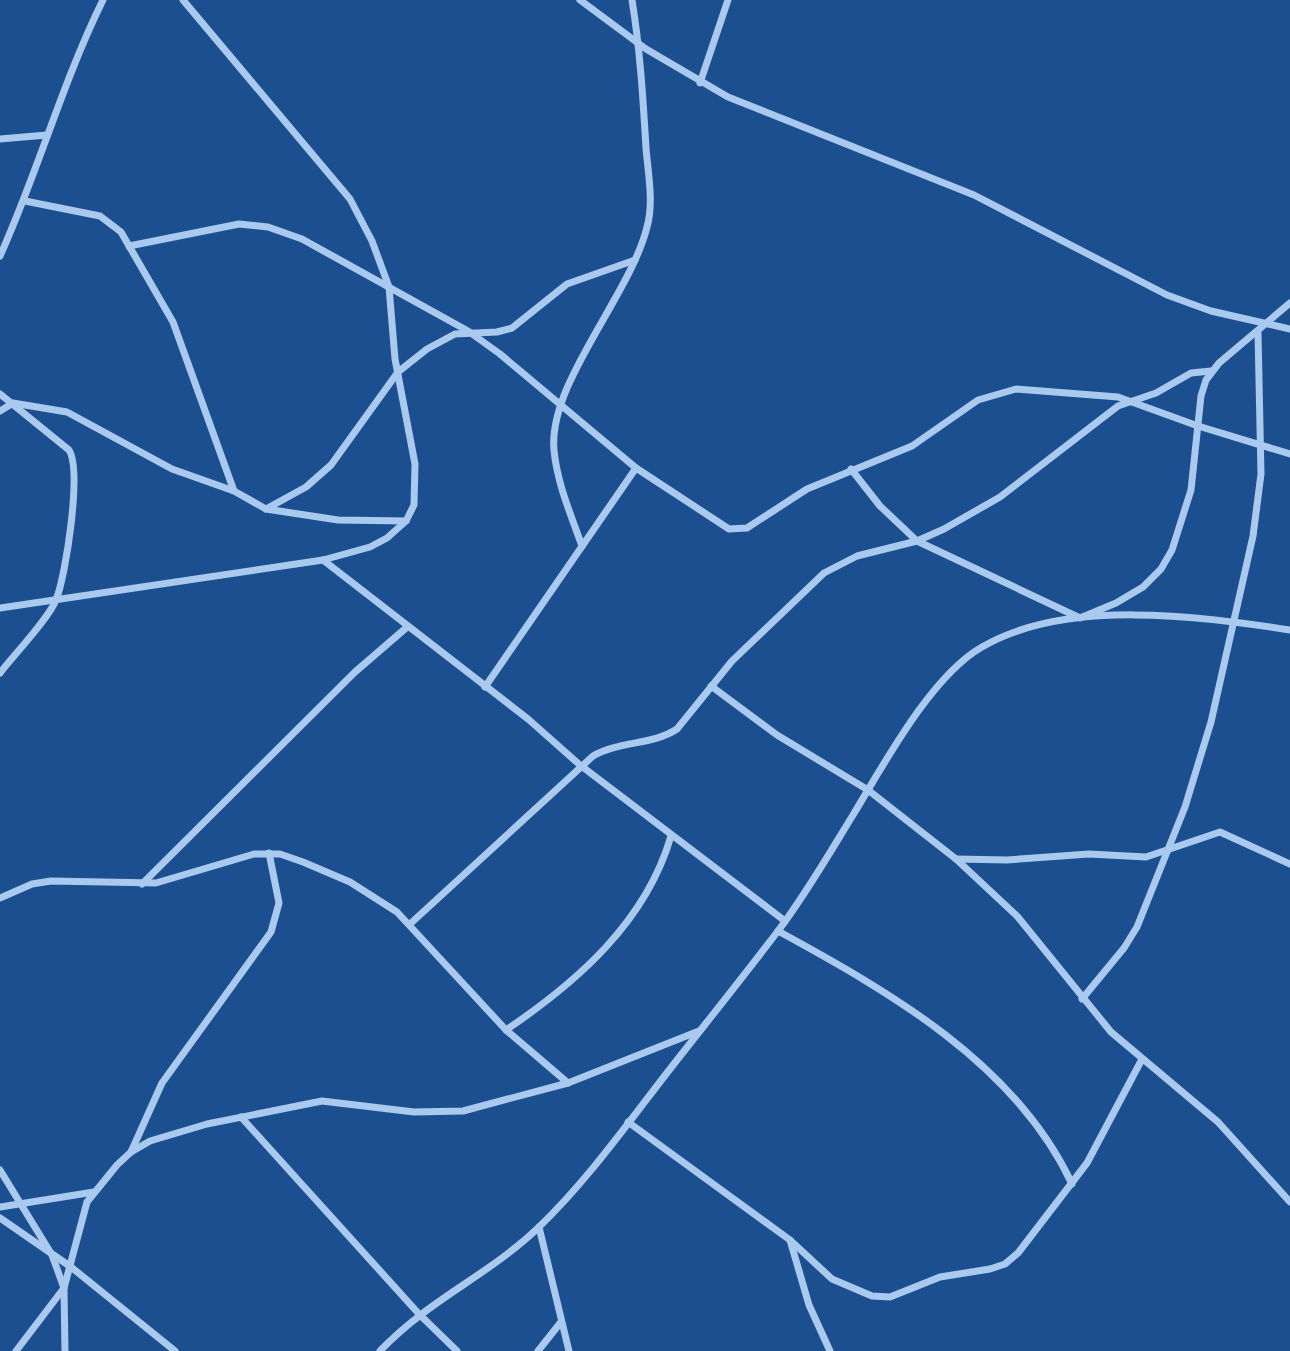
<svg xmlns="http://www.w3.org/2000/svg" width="1290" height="1351" font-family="Rubik,sans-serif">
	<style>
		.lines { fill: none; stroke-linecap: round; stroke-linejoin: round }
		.street { stroke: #a9c9ee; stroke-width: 7 }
	</style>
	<rect width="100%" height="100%" fill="#1b4f8f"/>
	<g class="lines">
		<!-- street -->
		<g class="street">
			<path d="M580,0L646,49L728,97L974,195L1167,295L1211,311L1290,329"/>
			<path d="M700,83L728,0"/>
			<path d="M0,139L47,135"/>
			<path d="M25,201L100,216L121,232L173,322L234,491"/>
			<path d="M129,246L239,224L268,227L302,239L468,331L500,354L636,468L729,529L747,528L807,489L912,446L978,400L1016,389L1118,397L1198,426L1290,454"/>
			<path d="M0,256C38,172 62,83 103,0"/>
			<path d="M0,394L69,450C82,471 66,575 56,600C49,618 14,655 0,673"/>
			<path d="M0,411L13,403L67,412L172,469L234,491L266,509L338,520L406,521"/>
			<path d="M851,469L880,506L917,541L1080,618L1116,603L1143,587L1161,569L1172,550L1191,490L1201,396L1206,380L1219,363L1290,303"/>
			<path d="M266,509L306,487L331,465L398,372L427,349L455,334L497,332L512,328L567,284L635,260"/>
			<path d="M582,546C571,515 557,483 554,450C548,383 630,296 647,227C654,203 648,173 646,148C643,98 640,49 632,0"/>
			<path d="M323,560L528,719L580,765L785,921"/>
			<path d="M0,608L323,560L370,547L387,538L406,521L414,505L415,464L395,359L389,287L372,241L350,199L183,0"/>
			<path d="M711,686L777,735L868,790L956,859L1017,916L1111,1032L1218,1122L1290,1202"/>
			<path d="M485,687L636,468"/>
			<path d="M956,859L1007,860L1089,854L1146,857L1220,832L1290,864"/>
			<path d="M142,884L355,672L406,628"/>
			<path d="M0,898L32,884L51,881L156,883L254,854H280L303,862L350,882L397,912L506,1030L568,1083"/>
			<path d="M410,924L593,756C619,741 653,745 677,729L732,661L824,573L857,556L917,541L944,529L1000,497L1118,406L1156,393L1191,373L1211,371"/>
			<path d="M778,931C890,992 1016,1064 1072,1184"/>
			<path d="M1082,999L1124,948L1137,927L1185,807L1211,722L1253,536L1261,474L1258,333"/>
			<path d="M506,1030C577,982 646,922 671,836"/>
			<path d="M241,1117L419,1314L457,1351"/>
			<path d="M628,1122L790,1240L832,1279L872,1296L890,1297L940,1277L990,1269L1005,1264L1018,1253L1087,1163L1141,1061"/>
			<path d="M131,1152L162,1083L271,932L279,903L269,853"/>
			<path d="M0,1170L52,1255L64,1288L65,1351"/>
			<path d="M0,1207L94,1192"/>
			<path d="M0,1218L71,1267L175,1351"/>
			<path d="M539,1227L569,1351"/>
			<path d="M790,1240L809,1305L830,1351"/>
			<path d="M16,1351L64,1288L87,1202L117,1165L131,1152L150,1141L207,1124L322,1101L414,1112L463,1111L568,1083L699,1031"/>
			<path d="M380,1351C428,1300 489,1275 538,1228C587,1181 628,1123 670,1069C706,1023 743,977 778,931C806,894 829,854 853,815C884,764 931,676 982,647C1066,598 1198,616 1290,630"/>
			<path d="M538,1351L561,1322"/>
		</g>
	</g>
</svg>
